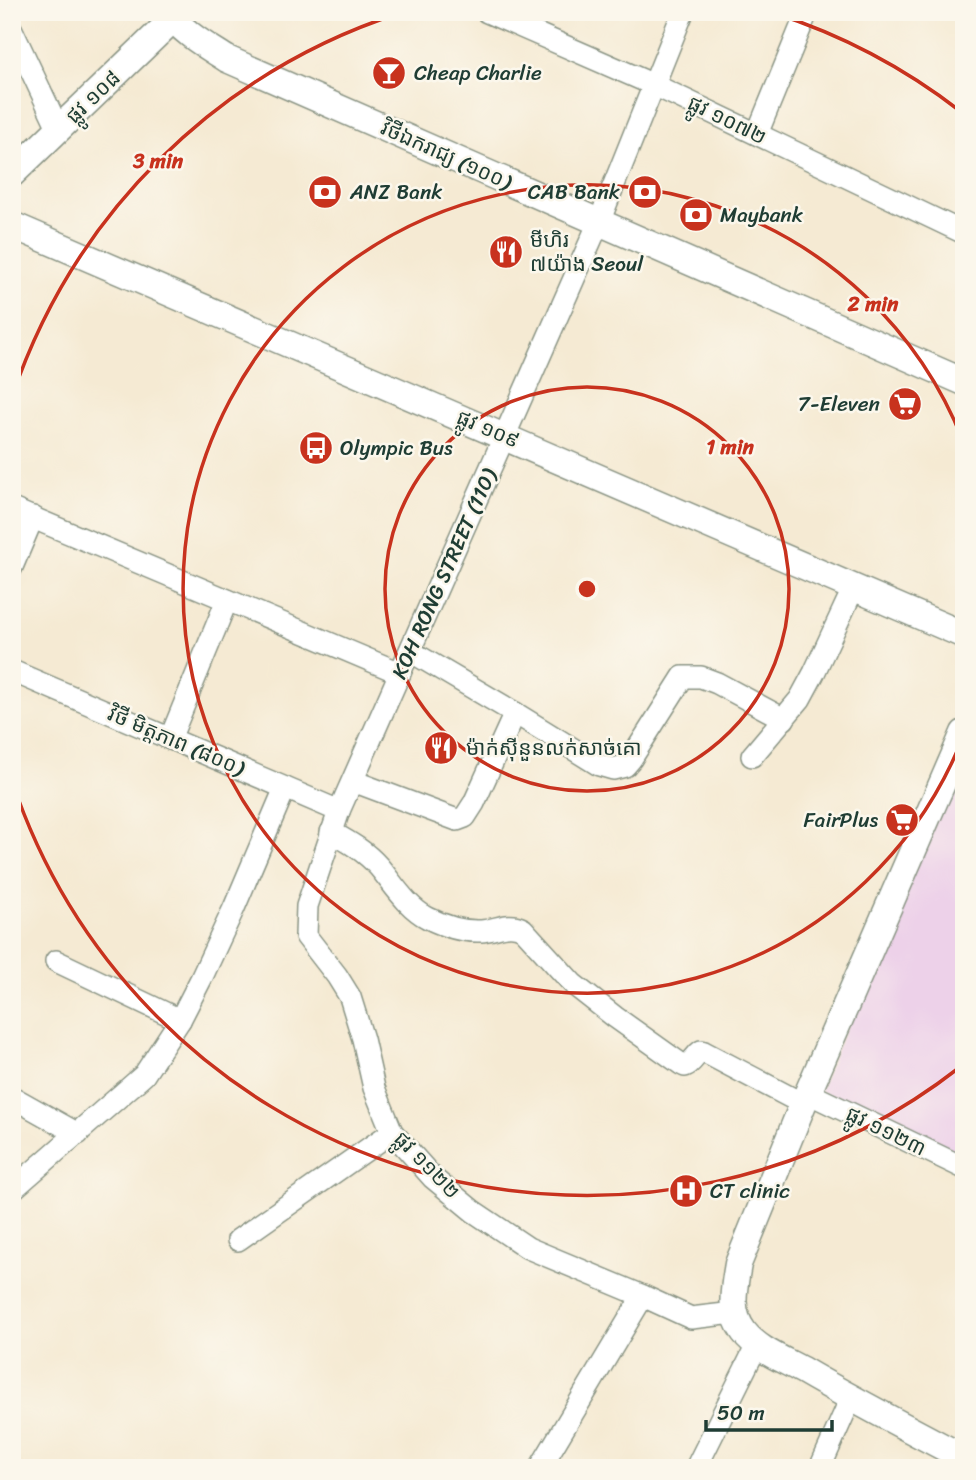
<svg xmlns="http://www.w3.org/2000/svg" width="976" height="1480" font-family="Sriracha,'Noto Sans Khmer',sans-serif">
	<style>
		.built { fill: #edd1e9 }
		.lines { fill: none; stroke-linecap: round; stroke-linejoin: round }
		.minor-casing { stroke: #8a9484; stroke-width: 24 }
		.major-casing { stroke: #8a9484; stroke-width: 29 }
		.minor { stroke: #fff; stroke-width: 21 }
		.major { stroke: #fff; stroke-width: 26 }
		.ring { fill: none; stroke: #c8321e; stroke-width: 3.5 }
		.labels { text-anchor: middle; stroke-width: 5; stroke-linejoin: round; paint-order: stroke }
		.poi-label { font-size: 21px; fill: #1f3d34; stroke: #fbf7ec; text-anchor: start }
		.street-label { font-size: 21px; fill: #1f3d34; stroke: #fbf7ec }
		.centre { fill: #c8321e; stroke: #fbf7ec; stroke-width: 3.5 }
		.ring-label { font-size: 21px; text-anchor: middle; font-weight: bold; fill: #c8321e; stroke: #fbf7ec; stroke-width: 5; stroke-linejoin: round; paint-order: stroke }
	</style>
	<rect width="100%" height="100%" fill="#fbf7ec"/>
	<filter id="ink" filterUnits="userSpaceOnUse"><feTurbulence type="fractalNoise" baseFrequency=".0143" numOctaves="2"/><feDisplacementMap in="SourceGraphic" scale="14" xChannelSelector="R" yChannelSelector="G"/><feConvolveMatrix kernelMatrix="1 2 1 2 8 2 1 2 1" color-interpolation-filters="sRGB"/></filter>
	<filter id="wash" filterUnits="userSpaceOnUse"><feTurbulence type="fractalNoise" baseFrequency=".00686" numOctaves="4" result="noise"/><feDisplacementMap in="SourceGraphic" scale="28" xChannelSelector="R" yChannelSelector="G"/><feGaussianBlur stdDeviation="1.57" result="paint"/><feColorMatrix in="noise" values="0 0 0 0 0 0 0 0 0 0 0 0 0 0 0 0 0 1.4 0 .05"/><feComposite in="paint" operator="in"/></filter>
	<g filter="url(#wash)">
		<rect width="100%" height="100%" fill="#f5ead3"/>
		<!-- built -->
		<path class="built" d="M964,752V1160L819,1091Z"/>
	</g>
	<g filter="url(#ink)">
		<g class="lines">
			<!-- minor casing -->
			<g class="minor-casing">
				<g id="minor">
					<path d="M487,12L654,85L964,233"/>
					<path d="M683,12L599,222L339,811L307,906L306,936L337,976L350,997L363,1039L374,1088L392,1132L433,1178L473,1211L528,1248L643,1296L691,1318L734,1313"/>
					<path d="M12,30L59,130"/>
					<path d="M757,134L807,12"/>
					<path d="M12,509L400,673"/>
					<path d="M12,567L33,517"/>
					<path d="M410,651L515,713L599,765L613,769L625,766L631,759L683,677H701L717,683L784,719"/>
					<path d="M12,671L339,811"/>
					<path d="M170,739L227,600"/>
					<path d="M752,756L800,699L814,673L854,587"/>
					<path d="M353,781L457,820L465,817L474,803L515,713"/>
					<path d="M331,832C349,842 365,851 379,867C394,885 407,907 428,918C444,926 463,932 481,931C496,930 509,921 523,929L573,984L615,1017L681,1064L685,1066C693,1063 694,1056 701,1051L704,1052L803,1104"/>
					<path d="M56,961L180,1020"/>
					<path d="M808,1093L964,1168"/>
					<path d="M12,1097L78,1134"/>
					<path d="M12,1190L144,1075L180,1020L201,979L234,908L285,788"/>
					<path d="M238,1240L392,1132"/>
					<path d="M540,1468L643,1296"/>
					<path d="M696,1468L757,1345"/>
					<path d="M820,1468L851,1398"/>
				</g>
			</g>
			<!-- major casing -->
			<g class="major-casing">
				<g id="major">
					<path d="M169,12C182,33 207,46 227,59L964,382"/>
					<path d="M12,174L173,19"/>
					<path d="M12,225L964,635"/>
					<path d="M964,733L803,1104L738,1264C734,1288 728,1311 744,1332C758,1350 782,1359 802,1370C855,1401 909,1429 964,1458"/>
				</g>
			</g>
			<!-- minor -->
			<use href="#minor" class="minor"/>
			<!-- major -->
			<use href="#major" class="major"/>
		</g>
	</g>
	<!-- distance rings -->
	<g class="ring">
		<circle cx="587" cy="589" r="202"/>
		<path d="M963 737A404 404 0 1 1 963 441"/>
		<path d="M960 1067A606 606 0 0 1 12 781M12 397A606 606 0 0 1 400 13M774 13A606 606 0 0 1 960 111"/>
	</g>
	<!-- icons -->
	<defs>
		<g id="bar-disc" transform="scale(1.75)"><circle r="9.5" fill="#c8321e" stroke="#fbf7ec"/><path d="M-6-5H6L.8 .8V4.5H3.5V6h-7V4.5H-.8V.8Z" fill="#fff"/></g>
		<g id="bank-disc" transform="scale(1.75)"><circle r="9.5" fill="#c8321e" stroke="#fbf7ec"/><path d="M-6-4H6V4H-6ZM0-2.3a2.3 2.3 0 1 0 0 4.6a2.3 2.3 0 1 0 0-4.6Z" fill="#fff"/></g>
		<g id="restaurant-disc" transform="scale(1.75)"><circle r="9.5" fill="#c8321e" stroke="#fbf7ec"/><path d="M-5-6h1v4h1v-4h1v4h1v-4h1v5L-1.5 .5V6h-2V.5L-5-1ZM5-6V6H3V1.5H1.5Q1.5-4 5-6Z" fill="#fff"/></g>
		<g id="supermarket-disc" transform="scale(1.75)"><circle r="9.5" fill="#c8321e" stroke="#fbf7ec"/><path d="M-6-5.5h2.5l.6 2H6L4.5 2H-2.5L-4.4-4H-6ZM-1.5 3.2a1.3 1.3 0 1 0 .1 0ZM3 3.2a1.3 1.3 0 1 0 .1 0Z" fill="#fff"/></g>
		<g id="bus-disc" transform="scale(1.75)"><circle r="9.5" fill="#c8321e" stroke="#fbf7ec"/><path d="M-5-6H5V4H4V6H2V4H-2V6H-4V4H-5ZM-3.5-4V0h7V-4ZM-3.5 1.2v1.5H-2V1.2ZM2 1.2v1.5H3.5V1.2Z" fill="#fff"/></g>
		<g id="hospital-disc" transform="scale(1.75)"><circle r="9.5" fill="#c8321e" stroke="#fbf7ec"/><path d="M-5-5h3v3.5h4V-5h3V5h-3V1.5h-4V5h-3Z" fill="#fff"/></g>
	</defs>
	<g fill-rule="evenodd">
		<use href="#bar-disc" x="389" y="73"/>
		<use href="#bank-disc" x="325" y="192"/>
		<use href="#bank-disc" x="645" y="192"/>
		<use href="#bank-disc" x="696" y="215"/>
		<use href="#restaurant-disc" x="506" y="252"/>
		<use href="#supermarket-disc" x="905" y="404"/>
		<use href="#bus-disc" x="316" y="448"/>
		<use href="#restaurant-disc" x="441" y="748"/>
		<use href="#supermarket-disc" x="902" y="820"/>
		<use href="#hospital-disc" x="686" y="1191"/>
	</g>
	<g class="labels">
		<!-- poi labels -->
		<g class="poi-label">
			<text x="414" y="80">Cheap Charlie</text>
			<text x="350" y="199">ANZ Bank</text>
			<text x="620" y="199" text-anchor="end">CAB Bank</text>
			<text x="720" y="222">Maybank</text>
			<text x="530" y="247">មីហិរ<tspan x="530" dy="24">៧យ៉ាង Seoul</tspan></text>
			<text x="880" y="411" text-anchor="end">7-Eleven</text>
			<text x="340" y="455">Olympic Bus</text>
			<text x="466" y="755">ម៉ាក់សុីនួនលក់សាច់គោ</text>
			<text x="878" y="827" text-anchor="end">FairPlus</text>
			<text x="710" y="1198">CT clinic</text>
		</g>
		<!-- street labels -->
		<g class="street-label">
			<text transform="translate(93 97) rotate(-44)" y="7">ផ្លូវ ១០៨</text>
			<text transform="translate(727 120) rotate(26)" y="7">ផ្លូវ ១០៧២</text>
			<text transform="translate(446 155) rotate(24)" y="7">វិថីឯករាជ្យ (១០០)</text>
			<text transform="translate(488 429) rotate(23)" y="7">ផ្លូវ ១០៩</text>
			<text transform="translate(444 574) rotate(-66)" y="7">KOH RONG STREET (110)</text>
			<text transform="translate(176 741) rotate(23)" y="7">វិថី មិត្តភាព (៨០០)</text>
			<text transform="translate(886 1131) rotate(26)" y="7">ផ្លូវ ១១២៣</text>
			<text transform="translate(427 1165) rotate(46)" y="7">ផ្លូវ ១១២២</text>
		</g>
	</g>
	<circle cx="587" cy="589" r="10" class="centre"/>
	<g class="ring-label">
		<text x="158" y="168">3 min</text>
		<text x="873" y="311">2 min</text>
		<text x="730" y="454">1 min</text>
	</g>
	<!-- margin -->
	<rect width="976" height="1480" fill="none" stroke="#fbf7ec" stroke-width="42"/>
	<!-- scale -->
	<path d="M706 1420v10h126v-10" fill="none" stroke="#1f3d34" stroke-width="3.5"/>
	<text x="717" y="1420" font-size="21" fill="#1f3d34" stroke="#fbf7ec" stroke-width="5" paint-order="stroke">50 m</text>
</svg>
